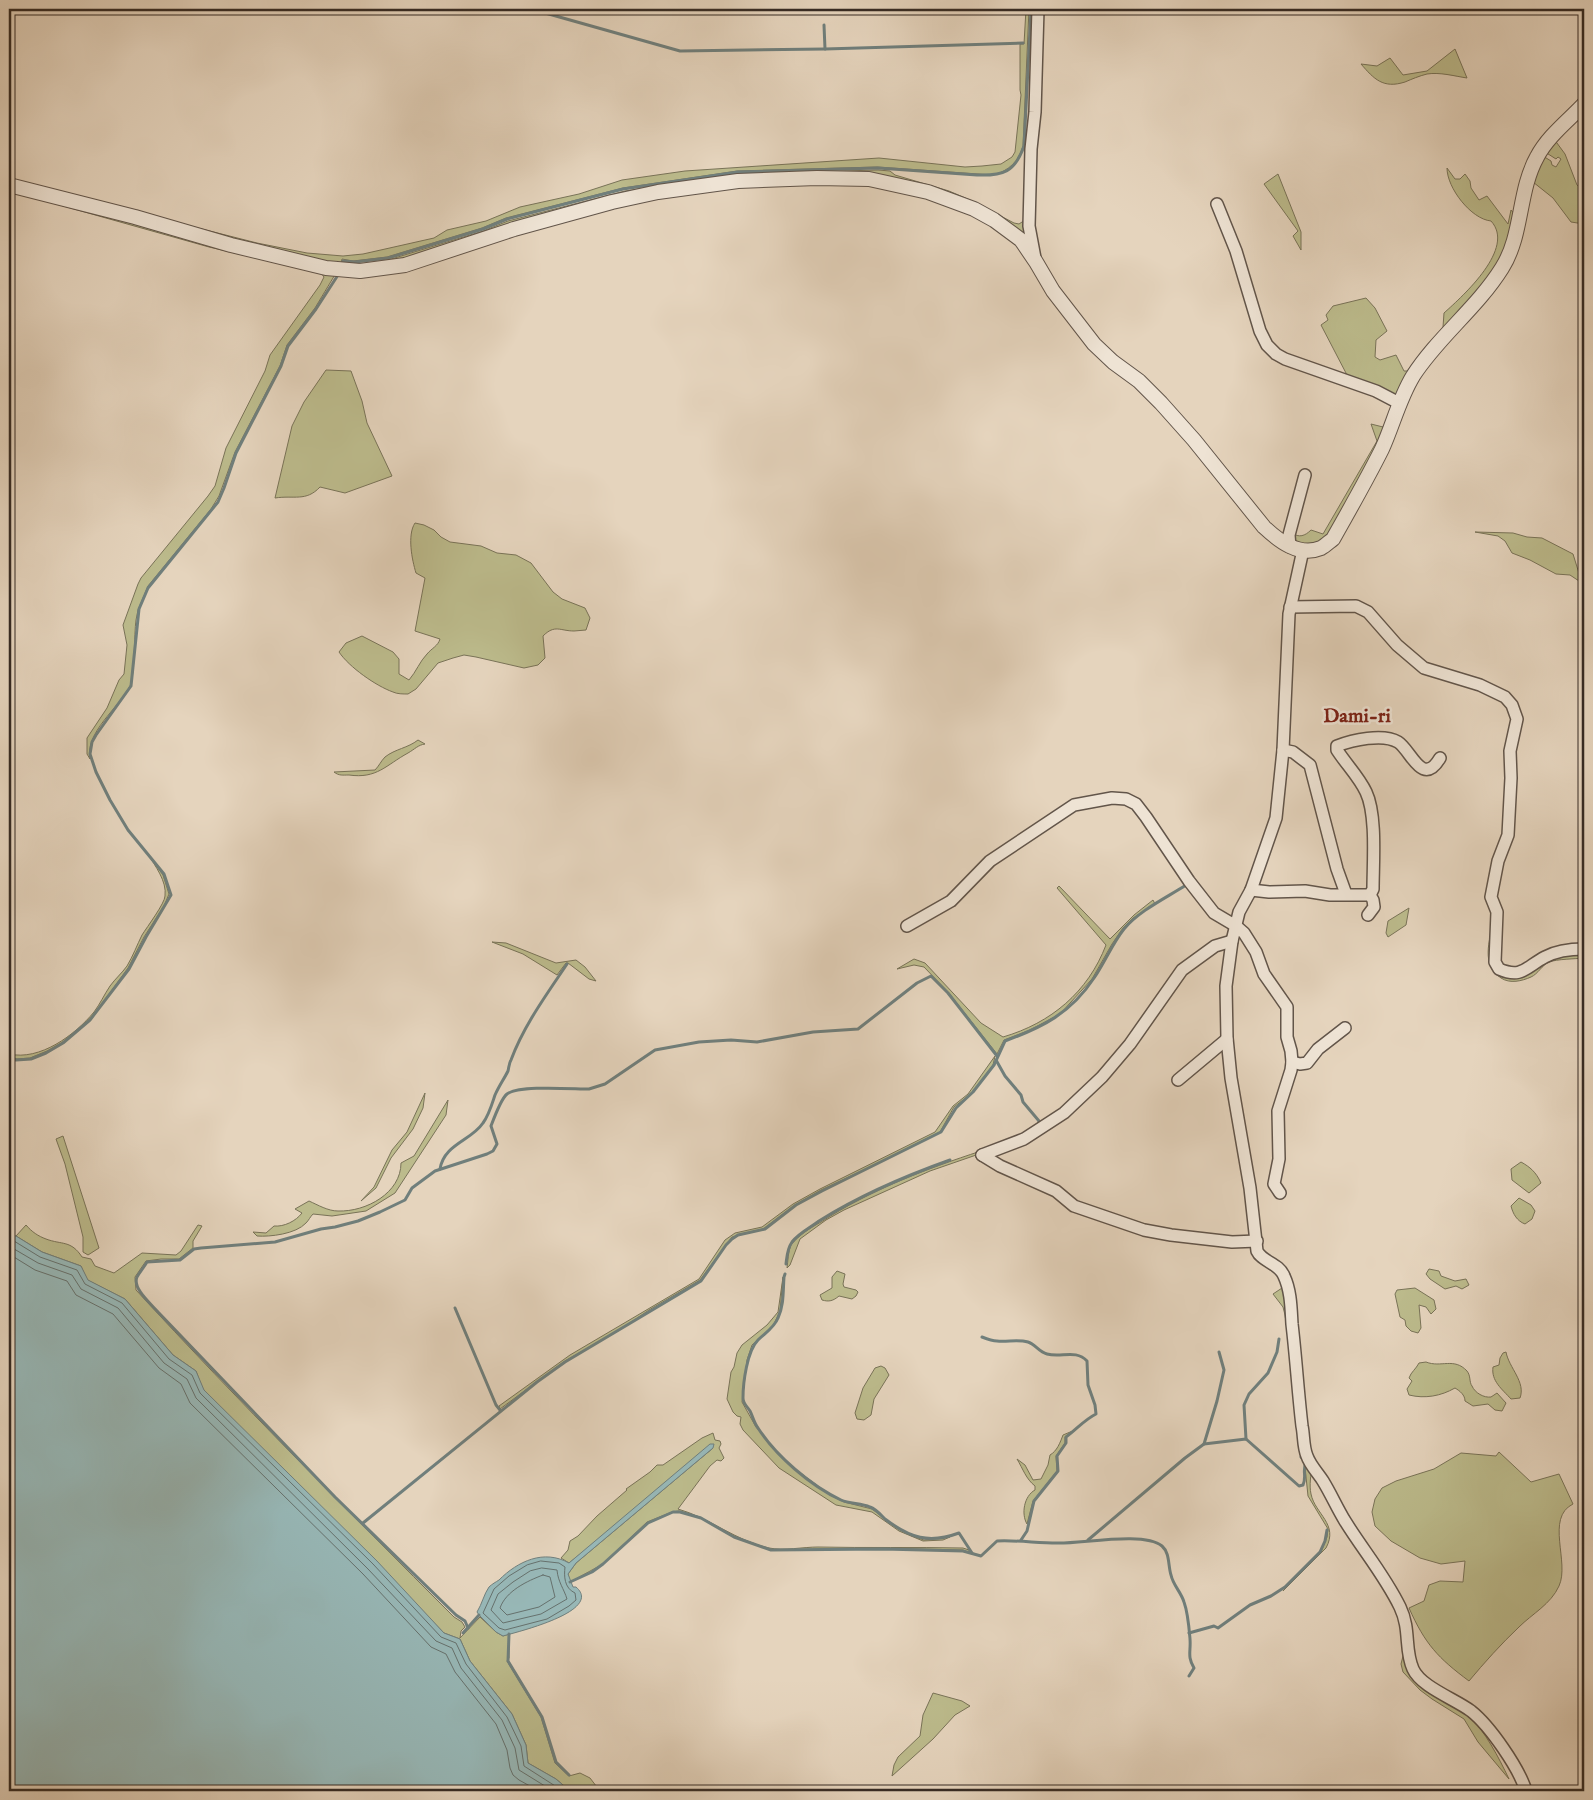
<svg xmlns="http://www.w3.org/2000/svg" width="1593" height="1800" font-family="'IM FELL English',serif">
	<style>
		.green { fill: #bcbb8c; stroke: #797358 }
		.water { fill: #97b7b6; stroke: #707f7c }
		.lines { fill: none; stroke-linecap: round; stroke-linejoin: round }
		.shore { stroke: #66716d; stroke-width: 1 }
		.stream { stroke: #707f7c; stroke-width: 3 }
		.minor-casing { stroke: #62554a; stroke-width: 14 }
		.tertiary-casing { stroke: #62554a; stroke-width: 16 }
		.minor { stroke: #eee3d4; stroke-width: 11 }
		.tertiary { stroke: #eee3d4; stroke-width: 14 }
		.labels { text-anchor: middle; stroke-width: 5; stroke-linejoin: round; paint-order: stroke }
		.quarter-label { font-size: 20px; font-weight: bold; fill: #7a1f14; stroke: #eee3d4 }
	</style>
	<rect width="100%" height="100%" fill="#e5d4bd"/>
	<filter id="stains"><feTurbulence type="fractalNoise" baseFrequency=".004" numOctaves="4"/><feColorMatrix values="0 0 0 0 .2 0 0 0 0 .09 0 0 0 0 .02 0 0 0 .5 -.17"/></filter>
	<radialGradient id="worn" r=".72"><stop offset=".6" stop-color="#630" stop-opacity="0"/><stop offset="1" stop-color="#630" stop-opacity=".3"/></radialGradient>
	<!-- green -->
	<g class="green">
		<path d="M1026,9H1029L1023,146C1019,161 1009,171 993,175L877,167L737,171L623,188L506,218L482,228L387,257L353,261L342,259L341,263L360,264L388,260L483,231L508,221L625,191L738,174L878,170L890,171L895,175L949,191L970,200L1014,223L1019,224L1025,220L1023,236L892,178L657,190L402,262L339,267L9,180L257,243L307,253L343,256L363,254L434,238L447,230L486,221L520,207L579,194L622,180L685,171L879,158L965,167L982,166L1001,164L1012,157L1015,152L1021,95L1020,90V44H1024Z"/>
		<path d="M1455,49L1467,78C1454,76 1440,72 1427,74C1419,76 1412,79 1405,82C1383,89 1374,79 1361,64L1377,66L1390,58L1403,75L1427,71Z"/>
		<path d="M1554,139L1565,154L1577,185L1584,191V224L1571,222L1553,198L1533,182L1543,156L1551,161L1552,165L1556,167L1561,159L1558,157L1556,159L1545,152Z"/>
		<path d="M1447,168L1455,179H1460L1465,174L1470,181L1471,188L1479,200L1487,196L1508,224L1511,210L1516,216L1502,261L1397,397L1347,375L1321,325L1328,320L1326,315L1333,306L1366,298L1375,308L1387,331L1376,340L1375,357L1380,360L1396,355L1404,371H1407L1441,330L1443,327L1444,313C1464,295 1516,248 1491,221C1471,219 1447,188 1447,168Z"/>
		<path d="M1278,174L1301,232V250L1293,236L1298,231L1264,184Z"/>
		<path d="M42,200L336,273L315,308L287,345L280,366L235,452L219,496L211,509L148,586L138,610L136,620C134,634 135,675 130,686C118,709 85,732 90,759L87,754V738L107,708L119,680L124,674L127,645L123,625L138,584L141,578L208,496L215,486L226,448L265,371L270,355L320,285L324,277L321,273L209,247Z"/>
		<path d="M326,370L351,371L362,401L367,423L392,476L345,493L320,487C306,502 294,495 275,498L292,426L304,402Z"/>
		<path d="M1396,404L1390,424L1333,529C1320,543 1315,545 1296,543L1292,533C1299,538 1305,536 1311,530L1323,534L1377,441L1371,424L1383,427Z"/>
		<path d="M415,523L424,525L434,530L441,537L450,542L481,546L497,553L516,555L531,563L553,592L562,599L585,608L590,618L586,630C582,630 578,631 574,631C560,631 555,624 543,636L545,658L538,665L524,668L476,657L464,655L453,658L438,663L416,689L408,694C403,694 397,694 393,692C376,686 349,667 339,652L346,643L362,636L393,652L399,659V674L409,680C416,672 420,661 427,654C432,648 438,646 440,639L415,631L425,578L416,573C412,560 407,535 415,523Z"/>
		<path d="M1475,532L1513,533L1527,537L1542,538L1573,554L1582,583L1570,575L1556,574L1530,560L1512,553L1505,541L1498,536Z"/>
		<path d="M418,740L425,744C418,745 415,749 408,753C386,765 377,779 349,775C343,775 339,776 334,772L375,770C379,766 381,761 385,757C395,749 408,748 418,740Z"/>
		<path d="M148,854L163,875L169,894L164,906L144,937L128,968L93,1016L68,1039L47,1051L30,1058L17,1059L9,1056V1054C40,1061 75,1035 94,1012C100,1004 104,995 110,986C115,979 122,973 127,966C133,956 137,945 142,935C147,927 165,903 165,896C167,881 155,866 148,854Z"/>
		<path d="M1059,886L1110,939L1134,915L1153,900L1155,904L1133,918L1123,928L1112,944L1092,979L1060,1014L1030,1030L1004,1040L997,1054L948,992L924,967L914,965L897,969L914,959L925,963L981,1023L1003,1037C1051,1023 1088,992 1106,945L1057,888Z"/>
		<path d="M1409,908L1406,925L1388,937L1386,933L1388,921Z"/>
		<path d="M1494,921L1501,974L1550,957L1584,953V958C1575,959 1557,959 1549,962C1542,965 1538,974 1531,977C1522,981 1510,984 1501,978C1481,965 1489,941 1494,921Z"/>
		<path d="M492,942L506,943L556,963L576,960L585,967L596,981L589,979L568,963H566L557,975L523,954Z"/>
		<path d="M995,1056L993,1065L972,1093L954,1107L940,1132L866,1169L821,1190L795,1205L763,1229L732,1237L700,1280L649,1310L618,1331L565,1361L500,1409L499,1406L570,1355L699,1279L725,1240L735,1233L762,1227L793,1204L820,1189L935,1132L953,1106L968,1094Z"/>
		<path d="M425,1093L423,1108L413,1129L391,1158L376,1188L361,1201L374,1187L392,1150L407,1132Z"/>
		<path d="M448,1100L446,1115L395,1193L366,1211L332,1216L313,1214C310,1217 309,1220 306,1223C296,1234 270,1237 257,1236L253,1232L266,1233L274,1226C284,1227 296,1221 302,1213L295,1209L309,1201C318,1205 328,1211 338,1211C366,1212 401,1193 401,1163L414,1156Z"/>
		<path d="M63,1136L99,1248L88,1255L83,1252V1237L65,1164L56,1139Z"/>
		<path d="M981,1151L982,1153L930,1171L844,1210L826,1220L800,1239L790,1265L787,1268C788,1261 788,1251 791,1245C799,1235 810,1228 821,1222C870,1190 926,1169 981,1151Z"/>
		<path d="M1521,1162C1530,1167 1536,1172 1541,1183L1529,1193L1512,1180L1511,1169Z"/>
		<path d="M1519,1198L1531,1205L1535,1211L1532,1219L1525,1224C1517,1221 1513,1214 1511,1206Z"/>
		<path d="M26,1225C32,1232 38,1236 46,1239C62,1245 71,1240 82,1257L91,1259L95,1266L114,1273L142,1253L176,1255L181,1251L198,1225L202,1226L193,1241V1248L179,1259H161L146,1261L135,1277L136,1290C239,1402 346,1509 454,1617L462,1622L465,1627L461,1631L460,1638L480,1617L496,1632L503,1636L509,1634V1658L507,1661L541,1717L555,1763L569,1776L580,1773L590,1778L600,1791H570L556,1779L528,1763L526,1745L512,1714L470,1661L460,1639L444,1633L203,1390L196,1371L173,1355L125,1299L87,1280L81,1266L42,1252L16,1236Z"/>
		<path d="M1429,1269L1439,1271L1441,1276L1455,1281L1466,1279L1469,1285L1462,1289L1456,1286L1445,1289L1430,1279L1426,1274Z"/>
		<path d="M837,1271L845,1274L843,1284L844,1287L856,1290L858,1292L856,1296L852,1299L839,1296C833,1301 829,1302 822,1300L820,1295L832,1288V1277Z"/>
		<path d="M783,1277L780,1311L773,1326L752,1345L747,1360L742,1402L756,1427L786,1462L830,1495L844,1502L872,1509L900,1530L912,1536L924,1540L950,1537L943,1540L923,1541L899,1531L872,1512L836,1505L779,1468L743,1430L740,1424L741,1417L737,1416L733,1412L727,1399L731,1372L734,1367L737,1353L742,1345L767,1325L778,1312Z"/>
		<path d="M1285,1286L1312,1466C1311,1475 1309,1485 1311,1494C1315,1514 1339,1524 1326,1548L1283,1591L1321,1552L1327,1537L1328,1529L1308,1496L1305,1467L1306,1463L1285,1315L1283,1307L1273,1294Z"/>
		<path d="M1415,1288L1434,1300L1436,1309L1431,1314L1426,1307L1419,1305L1421,1328L1418,1333L1411,1331L1406,1326L1405,1320L1400,1317L1395,1294L1397,1290Z"/>
		<path d="M1506,1352C1509,1368 1526,1382 1520,1398L1511,1399C1502,1389 1491,1381 1493,1367L1499,1365L1500,1358L1503,1353Z"/>
		<path d="M1426,1362C1441,1368 1454,1357 1467,1371C1471,1376 1469,1382 1472,1386C1475,1393 1484,1398 1491,1397L1497,1393L1506,1403L1502,1411L1495,1410L1488,1404L1473,1406L1465,1401C1465,1395 1460,1391 1455,1388C1441,1396 1425,1399 1409,1395L1407,1389L1412,1381L1409,1378C1411,1372 1416,1369 1419,1363Z"/>
		<path d="M881,1366L885,1368L889,1375L874,1399L871,1415L864,1420L857,1419L855,1413L863,1388L875,1368Z"/>
		<path d="M1075,1430L1065,1437V1443L1056,1456L1057,1471L1033,1501L1027,1524C1021,1514 1024,1496 1035,1490V1486C1026,1479 1023,1469 1017,1459L1025,1465L1033,1480L1041,1479L1048,1465L1050,1455C1057,1451 1060,1443 1063,1435Z"/>
		<path d="M713,1433L715,1440L720,1441L721,1444L719,1448L724,1458L721,1461L717,1460L710,1466L678,1509C710,1518 736,1541 769,1548C784,1551 803,1547 818,1547C866,1548 915,1547 963,1548L969,1550L970,1553L963,1550L882,1548L771,1550L734,1536L700,1517L679,1511L672,1512L647,1522L603,1564L570,1582L568,1574L576,1563L713,1448L569,1563L561,1558L568,1550L570,1541L578,1536L597,1516L627,1490L626,1489L650,1472L657,1465H663L702,1438Z"/>
		<path d="M1499,1452L1531,1482L1559,1474L1573,1504C1545,1518 1570,1562 1559,1586C1551,1604 1532,1614 1519,1627C1501,1644 1484,1663 1469,1681C1438,1658 1425,1644 1409,1608L1424,1601L1429,1585L1440,1581L1463,1582L1465,1561L1441,1564L1420,1558L1391,1541L1375,1526L1372,1512L1375,1499L1382,1488L1396,1481L1434,1469L1461,1453L1496,1456Z"/>
		<path d="M1404,1652L1406,1663L1468,1714C1486,1733 1498,1756 1509,1779L1478,1742L1464,1719L1432,1699L1420,1690L1403,1672L1401,1664Z"/>
		<path d="M933,1693L962,1701L970,1706L955,1715L933,1739L892,1776L894,1765L898,1757L920,1736L923,1715Z"/>
	</g>
	<!-- water -->
	<g class="water">
		<path d="M9,1235L16,1236L42,1252L81,1266L88,1280L125,1299L173,1355L196,1371L204,1390L377,1561L444,1633L460,1639L470,1661L512,1714L526,1745L528,1763L556,1779L570,1791H9Z"/>
		<path d="M710,1444H714L713,1448L576,1563L568,1574L573,1587H576C604,1611 517,1632 503,1636L496,1632L479,1615L477,1612C482,1604 484,1594 489,1587C492,1584 496,1582 499,1580C518,1561 544,1549 569,1563Z"/>
	</g>
	<g class="lines">
		<!-- shore -->
		<g class="shore">
			<path d="M9,1240L14,1241L40,1257L77,1270L85,1284L122,1303L169,1359L192,1375L200,1393L373,1564L441,1637L456,1643L466,1664L507,1717L521,1746L524,1766L563,1791"/>
			<path d="M9,1246L38,1263L72,1275L81,1289L118,1308L164,1363L187,1379L196,1398L368,1569L436,1641L452,1648L461,1668L502,1720L515,1748L519,1770L553,1791"/>
			<path d="M9,1254L35,1270L67,1281L76,1295L113,1314L159,1368L181,1384L190,1403L363,1574L431,1647L446,1654L455,1672L496,1724L507,1750L510,1768L513,1775L519,1780L539,1791"/>
			<path d="M541,1561L559,1563L565,1567C564,1576 564,1588 575,1593L576,1600L569,1606L547,1619L505,1630L499,1628L483,1613L494,1589L509,1576L527,1565Z"/>
			<path d="M542,1568L557,1570C558,1582 564,1589 567,1599L541,1614L503,1623L491,1610L498,1594L513,1582L530,1571Z"/>
			<path d="M543,1575L550,1577L555,1597L539,1607L507,1615L500,1608C506,1591 527,1581 543,1575Z"/>
		</g>
		<!-- stream -->
		<g class="stream">
			<path d="M452,9L458,10L460,9"/>
			<path d="M531,9L680,51L825,49L1023,43"/>
			<path d="M824,25L825,49"/>
			<path d="M343,261L355,262L388,258L483,229L507,219L623,189L738,172L878,168L977,175C1003,176 1015,172 1024,146L1031,9"/>
			<path d="M9,1057L16,1060L31,1059L46,1053L63,1043L90,1020L129,969L146,937L171,895L164,874L128,830L110,800L96,772L90,754L92,742L96,735L131,686L139,609L148,588L218,502L224,488L236,453L281,366L288,346L316,309L338,275"/>
			<path d="M996,1060L1005,1076L1021,1095L1023,1102L1039,1121L1038,1125"/>
			<path d="M440,1169C444,1144 471,1141 483,1123C489,1115 492,1104 495,1095C499,1086 504,1079 508,1071C509,1067 509,1063 511,1060C524,1025 547,994 567,964"/>
			<path d="M786,1264C787,1256 787,1249 792,1242C799,1233 810,1228 819,1221C859,1196 905,1176 950,1160"/>
			<path d="M785,1274L784,1277C783,1291 784,1305 778,1318C774,1328 765,1333 758,1340C747,1351 743,1383 743,1398C743,1404 747,1406 750,1411C753,1417 754,1423 758,1428C776,1456 811,1486 841,1500C850,1504 861,1503 870,1507C876,1509 881,1515 885,1519C910,1538 929,1544 959,1533L972,1553"/>
			<path d="M455,1308L496,1405L500,1410"/>
			<path d="M982,1337C987,1339 992,1341 997,1341C1008,1342 1018,1339 1028,1342C1035,1344 1039,1352 1047,1354C1061,1358 1076,1349 1087,1361L1088,1385L1095,1405L1096,1414C1084,1420 1077,1429 1066,1437V1443L1057,1456L1058,1471L1034,1501L1027,1531L1021,1540"/>
			<path d="M1246,1439L1244,1405L1249,1394L1268,1373L1277,1352L1279,1339"/>
			<path d="M1204,1444L1217,1401L1224,1370L1219,1352"/>
			<path d="M363,1523L537,1382L565,1362L701,1281L726,1245L732,1239L738,1235L765,1229L796,1205L822,1191L941,1132L956,1108L973,1092L994,1065L1005,1041C1043,1027 1071,1013 1094,978C1105,962 1112,944 1124,929C1140,910 1166,898 1186,885"/>
			<path d="M1088,1540L1185,1458L1204,1444L1246,1439L1299,1486L1303,1485C1307,1477 1302,1470 1306,1462L1301,1457"/>
			<path d="M570,1582L592,1572L603,1564L648,1523L673,1512H680L701,1518L734,1537L771,1550L883,1549L963,1551L981,1556L997,1541C1017,1540 1037,1543 1057,1543C1081,1544 1144,1531 1162,1546C1170,1553 1168,1566 1171,1575C1173,1585 1181,1592 1184,1602C1188,1613 1189,1627 1190,1639C1191,1652 1187,1656 1194,1668L1189,1676"/>
			<path d="M468,1628L465,1621L456,1615L335,1497L158,1312C151,1304 132,1288 137,1277C140,1272 144,1267 147,1262L180,1260L194,1249L201,1248L275,1242L321,1229L335,1227L358,1221L380,1212L405,1200L412,1188L435,1171L487,1154L493,1151L497,1144L491,1126C494,1118 501,1099 507,1094C519,1085 572,1089 589,1089L605,1084L655,1050L699,1042L731,1040L757,1042L813,1032L858,1029L917,983L931,976L948,993L997,1056"/>
			<path d="M463,1633L479,1615"/>
			<path d="M1189,1633L1214,1626L1218,1628L1250,1605L1271,1596L1285,1587L1320,1552L1325,1541L1327,1530"/>
			<path d="M509,1634L508,1661L542,1717L556,1762L569,1775"/>
		</g>
		<!-- minor casing -->
		<g class="minor-casing">
			<g id="minor">
				<path d="M1217,204L1236,251L1260,331L1267,345L1276,354L1285,359L1376,391L1399,403"/>
				<path d="M1035,258L1029,226L1031,149L1035,112L1038,9"/>
				<path d="M1290,547L1289,535L1305,475"/>
				<path d="M1303,550L1289,614L1283,750L1276,818L1251,890L1239,912L1232,941L1226,986L1227,1038L1231,1078L1250,1188L1257,1251C1262,1262 1279,1263 1284,1276C1291,1291 1291,1308 1292,1324C1296,1358 1298,1392 1302,1426C1304,1435 1303,1447 1307,1456C1310,1465 1318,1473 1323,1481C1331,1494 1337,1508 1345,1521C1363,1550 1385,1576 1400,1607C1411,1630 1404,1649 1413,1669C1421,1687 1455,1699 1471,1711C1490,1726 1519,1768 1526,1791"/>
				<path d="M1290,607L1356,606L1368,612L1397,645L1424,668L1480,685L1505,697L1512,705L1517,719L1510,751L1511,778L1508,835L1498,861L1491,897L1497,912L1495,962L1499,969C1522,979 1526,967 1545,957C1556,951 1572,949 1584,949"/>
				<path d="M1283,750L1293,752L1310,765L1337,869L1346,894"/>
				<path d="M1251,890L1269,892L1305,891L1330,895H1370L1373,900L1374,907L1368,915"/>
				<path d="M1370,895L1373,889C1373,863 1377,815 1366,792C1359,777 1346,764 1337,750V746C1352,740 1383,733 1398,742C1411,750 1422,788 1440,758"/>
				<path d="M907,926L951,901L990,861L1074,805L1112,798L1126,799L1136,804L1146,817L1189,881L1214,913L1236,926L1244,933L1256,952L1264,974L1287,1007V1037L1291,1051L1292,1062L1291,1070L1278,1111L1279,1159L1274,1184L1280,1193"/>
				<path d="M1292,1062L1300,1064L1307,1063L1318,1049L1345,1028"/>
				<path d="M1178,1080L1227,1039"/>
				<path d="M982,1155L1024,1139L1064,1113L1102,1077L1130,1044L1182,970L1215,946L1232,941"/>
				<path d="M982,1155L1000,1166L1056,1191L1074,1206L1144,1230L1171,1235L1232,1242L1257,1241"/>
			</g>
		</g>
		<!-- tertiary casing -->
		<g class="tertiary-casing">
			<path id="tertiary" d="M9,185L135,217L231,245L326,268L360,271L405,265L514,229L612,202L658,192L738,181L817,178L869,179L928,192L974,209L994,220L1021,240L1036,262L1053,291L1094,344L1113,362L1139,381L1161,403L1194,440L1264,527C1279,541 1299,557 1321,548C1325,546 1329,542 1333,539C1350,509 1367,479 1382,449C1393,425 1399,399 1413,376C1438,337 1477,308 1502,268C1523,235 1518,191 1537,157C1548,136 1568,121 1584,104"/>
		</g>
		<!-- minor -->
		<use href="#minor" class="minor"/>
		<!-- tertiary -->
		<use href="#tertiary" class="tertiary"/>
	</g>
	<g class="labels">
		<!-- quarter labels -->
		<g class="quarter-label">
			<text x="1357" y="722">Dami-ri</text>
		</g>
	</g>
	<!-- margin -->
	<rect width="1593" height="1800" fill="none" stroke="#e5d4bd" stroke-width="30"/>
	<rect x="10" y="10" width="1573" height="1780" fill="none" stroke="#362b24" stroke-width="2.5"/>
	<rect x="15" y="15" width="1563" height="1770" fill="none" stroke="#362b24"/>
	<rect width="100%" height="100%" filter="url(#stains)"/>
	<rect width="100%" height="100%" fill="url(#worn)"/>
</svg>
